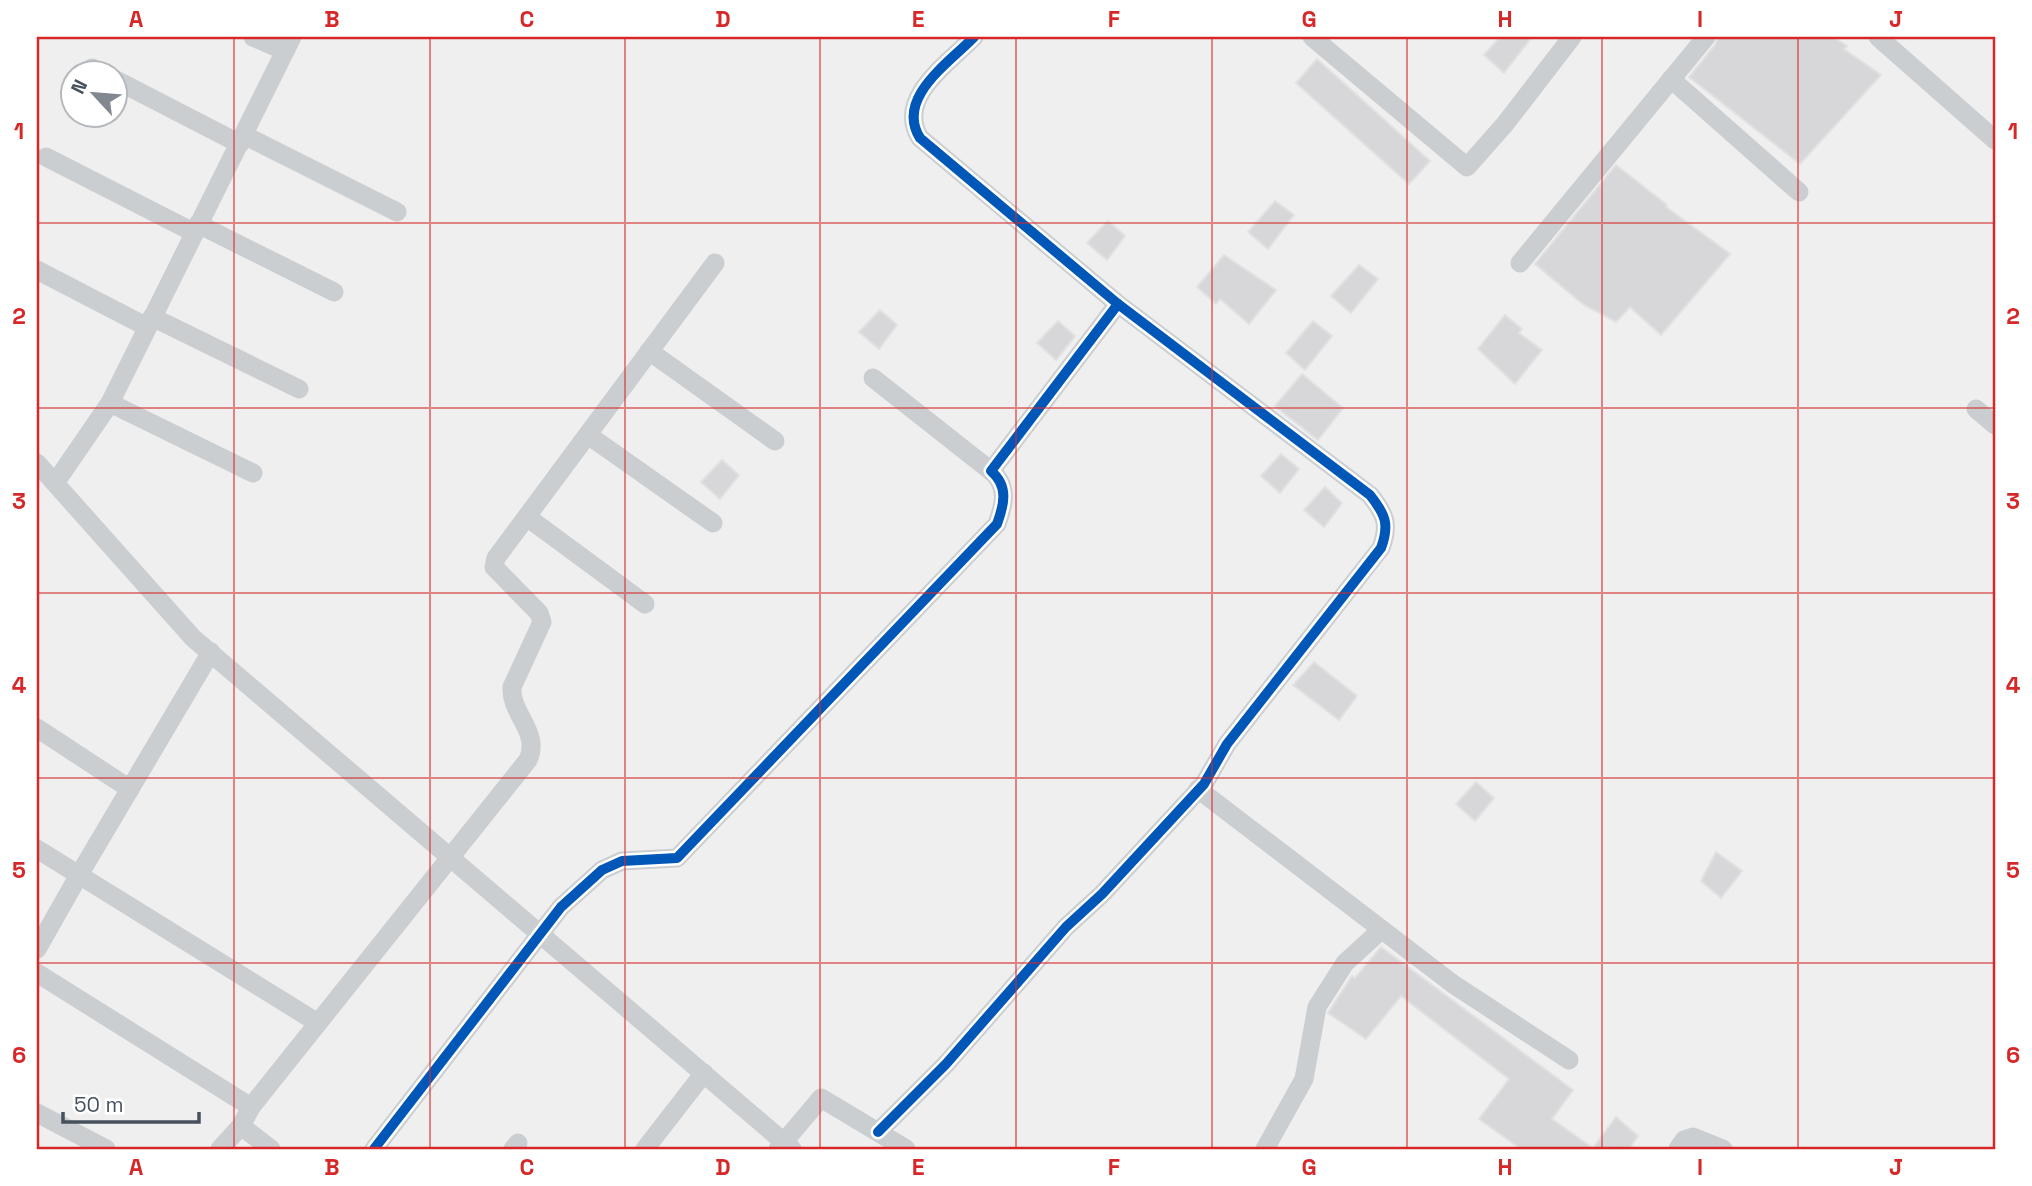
<svg xmlns="http://www.w3.org/2000/svg" width="2032" height="1186" font-family="'Space Grotesk',sans-serif">
	<style>
		.building { fill: #d7d7d9; stroke: #e1e1e2; stroke-width: 2 }
		.lines { fill: none; stroke-linecap: round; stroke-linejoin: round }
		.minor { stroke: #cbced0; stroke-width: 19 }
		.cycleway-casing { stroke: #fff; stroke-width: 15 }
		.cycleway { stroke: #0057b8; stroke-width: 10 }
		.grid { fill: none; stroke: #d62828; stroke-width: 2; stroke-opacity: 0.55 }
		.neatline { fill: none; stroke: #d62828; stroke-width: 2.5 }
		.grid-label { font-size: 23px; text-anchor: middle; font-weight: bold; fill: #d62828 }
	</style>
	<rect width="100%" height="100%" fill="#f0efef"/>
	<!-- building -->
	<g class="building">
		<path d="M1500,37H1532L1504,73L1484,55Z"/>
		<path d="M1718,37H1833L1847,46L1844,49L1881,75L1800,164L1689,77L1715,45Z"/>
		<path d="M1317,59L1430,161L1409,184L1296,83Z"/>
		<path d="M1616,165L1667,205L1666,207L1730,254L1661,335L1630,307L1616,322L1584,305L1535,264Z"/>
		<path d="M1275,201L1294,215L1268,249L1248,232Z"/>
		<path d="M1108,221L1125,236L1107,260L1087,243Z"/>
		<path d="M1224,255L1276,290L1249,324L1220,299L1216,304L1197,287Z"/>
		<path d="M1359,265L1378,279L1351,313L1331,296Z"/>
		<path d="M880,310L897,325L879,349L859,332Z"/>
		<path d="M1505,315L1522,329L1519,333L1542,350L1515,384L1478,349Z"/>
		<path d="M1058,321L1075,336L1056,360L1037,343Z"/>
		<path d="M1313,321L1332,336L1305,370L1286,353Z"/>
		<path d="M1302,374L1343,408L1318,440L1275,406Z"/>
		<path d="M1281,454L1299,469L1280,493L1261,476Z"/>
		<path d="M722,460L739,475L720,499L701,482Z"/>
		<path d="M1325,487L1342,503L1324,527L1304,510Z"/>
		<path d="M1314,662L1357,696L1339,720L1293,685Z"/>
		<path d="M1476,782L1494,798L1475,821L1456,804Z"/>
		<path d="M1716,852L1742,871L1721,898L1701,881Z"/>
		<path d="M1381,947L1573,1090L1552,1119L1593,1148L1616,1117L1638,1136L1629,1149H1521L1479,1119L1509,1079L1401,996L1366,1039L1328,1013L1352,976L1355,978Z"/>
	</g>
	<g class="lines">
		<!-- minor -->
		<g class="minor">
			<path d="M253,37L285,51"/>
			<path d="M1312,37L1467,167L1505,124L1572,37"/>
			<path d="M1878,37L1995,140"/>
			<path d="M92,68L102,74"/>
			<path d="M1671,79L1799,192"/>
			<path d="M116,80L240,144"/>
			<path d="M244,135L397,212"/>
			<path d="M46,157L193,232"/>
			<path d="M198,224L334,292"/>
			<path d="M1520,263L1706,37"/>
			<path d="M37,270L147,327"/>
			<path d="M152,317L299,389"/>
			<path d="M649,351L775,441"/>
			<path d="M873,378L991,471"/>
			<path d="M110,403L253,473"/>
			<path d="M1976,409L1995,425"/>
			<path d="M588,435L713,523"/>
			<path d="M37,463L193,638L792,1149"/>
			<path d="M55,483L110,403L292,37"/>
			<path d="M527,517L645,604"/>
			<path d="M211,652L79,875L318,1023"/>
			<path d="M37,728L130,789"/>
			<path d="M1198,789L1453,984L1569,1060"/>
			<path d="M37,849L79,875L37,949"/>
			<path d="M37,973L251,1107L241,1126"/>
			<path d="M251,1107L528,760C541,732 510,714 512,687L542,622L539,613L494,567L496,558L715,263"/>
			<path d="M37,1113L106,1149"/>
			<path d="M878,1132L946,1064L1066,927L1102,894L1204,784L1227,744L1381,548C1390,524 1385,514 1370,495L1118,304L920,138C895,98 949,63 974,37"/>
			<path d="M220,1149L241,1126L271,1149"/>
			<path d="M374,1149L561,907L602,870L622,861L677,858L997,524C1004,505 1009,486 991,471L1118,304"/>
			<path d="M513,1149L518,1143"/>
			<path d="M645,1149L704,1073"/>
			<path d="M778,1149L821,1098L906,1149"/>
			<path d="M1265,1149L1304,1079L1317,1007L1345,963L1381,930"/>
			<path d="M1678,1149L1684,1140L1693,1137L1723,1149"/>
		</g>
		<!-- cycleway casing -->
		<g class="cycleway-casing">
			<g id="cycleway">
				<path d="M878,1132L946,1064L1066,927L1102,894L1204,784L1227,744L1381,548C1390,524 1385,514 1370,495L1118,304L920,138C895,98 949,63 974,37"/>
				<path d="M374,1149L561,907L602,870L622,861L677,858L997,524C1004,505 1009,486 991,471L1118,304"/>
			</g>
		</g>
		<!-- cycleway -->
		<use href="#cycleway" class="cycleway"/>
	</g>
	<!-- grid -->
	<path class="grid" d="M234,37V1149M430,37V1149M625,37V1149M820,37V1149M1016,37V1149M1212,37V1149M1407,37V1149M1602,37V1149M1798,37V1149M37,223H1995M37,408H1995M37,593H1995M37,778H1995M37,963H1995"/>
	<!-- border -->
	<rect width="2032" height="1186" fill="none" stroke="#ffffff" stroke-width="77"/>
	<!-- north arrow -->
	<g transform="translate(94 94) rotate(296)"><circle r="33" fill="#ffffff" stroke="#b5b9be" stroke-width="2"/>
	<path d="M0-5L12 26L0 18L-12 26Z" fill="#828890"/>
	<text y="-10" font-size="19" font-weight="bold" text-anchor="middle" fill="#46515d">N</text>
	</g>
	<!-- scale -->
	<path d="M63 1112v10h136v-10" fill="none" stroke="#46515d" stroke-width="3.5"/>
	<text x="74" y="1112" font-size="21" fill="#46515d" stroke="#ffffff" stroke-width="5" paint-order="stroke">50 m</text>
	<rect x="38" y="38" width="1956" height="1110" class="neatline"/>
	<g class="grid-label">
		<text x="136" y="27">A</text>
		<text x="332" y="27">B</text>
		<text x="527" y="27">C</text>
		<text x="723" y="27">D</text>
		<text x="918" y="27">E</text>
		<text x="1114" y="27">F</text>
		<text x="1309" y="27">G</text>
		<text x="1505" y="27">H</text>
		<text x="1700" y="27">I</text>
		<text x="1896" y="27">J</text>
		<text x="19" y="139">1</text>
		<text x="2013" y="139">1</text>
		<text x="19" y="324">2</text>
		<text x="2013" y="324">2</text>
		<text x="19" y="509">3</text>
		<text x="2013" y="509">3</text>
		<text x="19" y="693">4</text>
		<text x="2013" y="693">4</text>
		<text x="19" y="878">5</text>
		<text x="2013" y="878">5</text>
		<text x="19" y="1063">6</text>
		<text x="2013" y="1063">6</text>
		<text x="136" y="1175">A</text>
		<text x="332" y="1175">B</text>
		<text x="527" y="1175">C</text>
		<text x="723" y="1175">D</text>
		<text x="918" y="1175">E</text>
		<text x="1114" y="1175">F</text>
		<text x="1309" y="1175">G</text>
		<text x="1505" y="1175">H</text>
		<text x="1700" y="1175">I</text>
		<text x="1896" y="1175">J</text>
	</g>
</svg>
